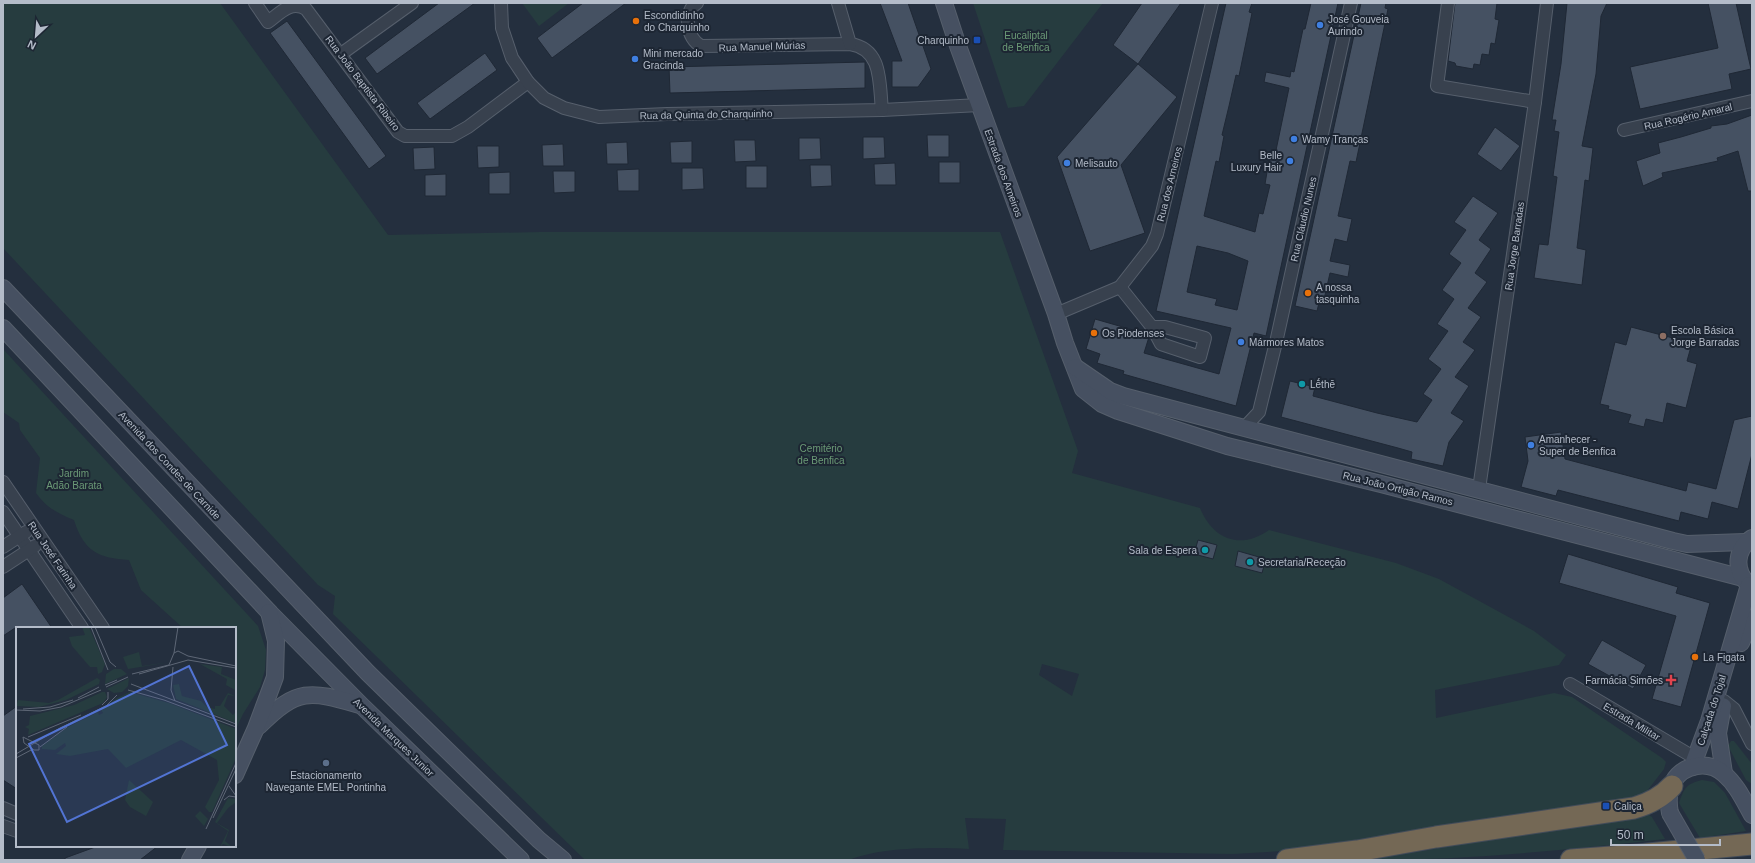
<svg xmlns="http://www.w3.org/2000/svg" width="1755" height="863" font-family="Arial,sans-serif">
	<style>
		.green { fill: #263c3f; fill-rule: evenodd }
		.building { fill: #455162; stroke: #1f2835; fill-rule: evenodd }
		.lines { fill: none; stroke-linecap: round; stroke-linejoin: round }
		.street-casing { stroke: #565f6c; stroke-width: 14 }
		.secondary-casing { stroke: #565f6c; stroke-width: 18 }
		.highway-casing { stroke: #434c59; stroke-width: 23 }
		.street { stroke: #38414e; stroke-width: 12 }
		.secondary { stroke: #465061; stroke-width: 16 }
		.highway { stroke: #746855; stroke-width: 21 }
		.secondary-bridge-casing { stroke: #565f6c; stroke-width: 18; stroke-linecap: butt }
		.secondary-bridge { stroke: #465061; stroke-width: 16 }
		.food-dot { fill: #e8710a; stroke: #1d2633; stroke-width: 1.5 }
		.shop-dot { fill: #3f7fe0; stroke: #1d2633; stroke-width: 1.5 }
		.transit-dot { fill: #1a4fb4; stroke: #1d2633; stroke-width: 1.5 }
		.education-dot { fill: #8d6e63; stroke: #1d2633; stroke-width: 1.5 }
		.culture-dot { fill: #0f9aa8; stroke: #1d2633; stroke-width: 1.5 }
		.health-dot { fill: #e0444e; stroke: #1d2633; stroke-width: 1.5 }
		.service-dot { fill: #5c6f8a; stroke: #1d2633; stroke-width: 1.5 }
		.labels { text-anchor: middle; stroke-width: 4; stroke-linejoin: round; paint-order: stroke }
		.poi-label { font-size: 10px; fill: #b4bcc9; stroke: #1d2633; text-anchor: start }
		.park-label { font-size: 10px; fill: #6b9a76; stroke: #1d2633 }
		.street-label { font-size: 10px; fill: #b4bcc9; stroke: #1d2633 }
		.inset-road { fill: none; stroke: #5e6776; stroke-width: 1 }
		.view { fill: #5274d3; fill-opacity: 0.15; stroke: #5274d3; stroke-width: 2 }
		.inset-edge { fill: none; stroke: #b4bcc9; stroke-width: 2 }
	</style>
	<rect width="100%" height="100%" fill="#242f3e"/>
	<!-- green -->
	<g class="green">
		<path d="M3,3H220L388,235L541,232H1000L1078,451L1072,473L1200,508C1213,540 1241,550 1269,530L1396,563L1439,579L1534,631L1566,655L1559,665L1435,690L1436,718L1554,693L1572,697L1662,758L1666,762L1664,769L1647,791L1635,797L1593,803L1395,839L1333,848L1233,854L1003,850L1006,819L965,818L969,849C935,847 881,847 849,860H585L333,614L335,596L318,585L3,248ZM1042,664L1079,674L1072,696L1039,675Z"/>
		<path d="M522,3H569L539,26Z"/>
		<path d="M973,3H1103L1024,106L1008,108Z"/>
		<path d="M3,349L258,626L266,650L265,670L260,687L243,714L235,731V628H183L141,590L129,560C99,558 84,552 74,520C57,513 47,508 36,493L40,458L20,430L19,423L3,412Z"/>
		<path d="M1731,741H1734L1752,764V784L1746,780L1728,746Z"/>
		<path d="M1702,780L1714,782L1725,793L1746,831L1700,838L1679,803C1684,788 1686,784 1702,780Z"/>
		<path d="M1648,814L1652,817L1665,839C1567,850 1468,860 1369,860L1534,832Z"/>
	</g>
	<!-- building -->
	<g class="building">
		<path d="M439,3H475L377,74L365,58Z"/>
		<path d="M583,3H626L552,58L537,38Z"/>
		<path d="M880,3H908L931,69L918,87H892V61H902Z"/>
		<path d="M1142,3H1181L1138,64L1113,45Z"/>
		<path d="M1226,3H1252L1249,12L1252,13L1239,76L1236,75L1229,106L1222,135L1224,136L1219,162L1216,161L1204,216L1255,232L1259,213L1263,214L1270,185L1265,184L1270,154L1275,155L1289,88L1264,82L1266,72L1290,77L1291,71L1294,72L1303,29H1305L1311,3H1338L1266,336L1254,333L1236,406L1123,374L1124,371L1097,363L1100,354L1086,349L1095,319L1147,334L1149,337L1144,353L1219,374L1231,328L1156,311ZM1197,246L1228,253L1248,261L1237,310L1215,305L1217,299L1187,292Z"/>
		<path d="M1361,3H1386L1385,8L1388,9L1356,162L1350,161L1338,216L1352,219L1347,242L1335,239L1330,261L1350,265L1348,277L1330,273L1323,304L1319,303L1317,311L1295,306Z"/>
		<path d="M1455,3H1497L1495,19L1499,20L1495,44L1491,43L1489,55L1482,54L1480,65L1474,64L1473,69L1456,66L1455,63L1448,61Z"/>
		<path d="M1567,3H1607L1601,16L1596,74L1582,146L1593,148L1589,181L1585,180L1577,248L1586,250L1582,285L1534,278L1539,244L1548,245L1557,177L1553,176L1559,132L1554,131L1556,120H1552L1561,64Z"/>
		<path d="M1708,3H1736L1751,69L1729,74L1732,89L1640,109L1630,67L1718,48Z"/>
		<path d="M287,21L386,156L369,169L270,33Z"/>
		<path d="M485,53L497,70L430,119L417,103Z"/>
		<path d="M865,62V88L670,93L669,67Z"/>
		<path d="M1138,64L1177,97L1121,165L1145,233L1090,251L1057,157Z"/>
		<path d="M1752,115V191H1748L1738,151L1717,158L1718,161L1662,173L1663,177L1643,186L1636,161L1660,153L1658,143L1681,137L1711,128V126L1727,124Z"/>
		<path d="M1495,127L1520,146L1501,171L1477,154Z"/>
		<path d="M927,135H949V157H928Z"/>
		<path d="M863,137H884L885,158L863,159Z"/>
		<path d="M799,138H820L821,159L799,160Z"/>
		<path d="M734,140H755L756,161L735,162Z"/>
		<path d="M692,141V163H671L670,142Z"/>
		<path d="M627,142L628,164H607L606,143Z"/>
		<path d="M563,144L564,166H543L542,145Z"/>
		<path d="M477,146H499V167L478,168Z"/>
		<path d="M434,147L435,169L414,170L413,148Z"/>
		<rect x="939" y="162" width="21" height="21"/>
		<path d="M895,163L896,185H875L874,164Z"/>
		<path d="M810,165H831L832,186L811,187Z"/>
		<rect x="746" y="166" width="21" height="22"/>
		<path d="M682,168H703L704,189L682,190Z"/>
		<path d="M639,169V191H618L617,170Z"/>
		<path d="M553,171H575V192L554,193Z"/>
		<path d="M510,172V194H489V173Z"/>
		<path d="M446,174V196H425V175Z"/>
		<path d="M1473,196L1498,213L1479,240L1491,249L1475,273L1487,282L1468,308L1481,317L1463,342L1475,350L1455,377L1469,386L1451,413L1464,421L1449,442L1443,466L1411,459L1412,452L1398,448L1281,417L1290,381L1315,387L1313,396L1377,413L1417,422L1432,400L1423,394L1441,369L1428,359L1448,331L1437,324L1454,299L1442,290L1461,263L1449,254L1466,230L1454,222Z"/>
		<path d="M1631,327L1692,343L1687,361L1697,364L1686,408L1667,403L1663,423L1646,419L1644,427L1628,423L1631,415L1608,409L1609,406L1600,404L1615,342L1626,345Z"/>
		<path d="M1752,416V454L1738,509L1712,502L1708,519L1681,512L1679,521L1558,490L1556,496L1521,487L1528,461L1525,437L1561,432L1565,459L1686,491L1688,482L1716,489L1734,420Z"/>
		<path d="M1198,540L1217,545L1213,559L1194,554Z"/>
		<path d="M1238,551L1266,559L1262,573L1235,566Z"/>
		<path d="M1568,554L1678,587L1676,593L1710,603L1681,707L1652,699L1676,616L1559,583Z"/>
		<path d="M22,584L52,628H15L3,636V598Z"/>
		<path d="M1602,640L1646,665L1633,689L1588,664Z"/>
		<path d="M17,706V789L3,780V716Z"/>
		<path d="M98,846H158L140,860H65V858Z"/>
	</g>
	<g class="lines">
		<!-- street casing -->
		<g class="street-casing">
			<g id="street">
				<path d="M255,3L268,22C280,13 291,0 306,9L398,132L405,136H452L468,127L528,82"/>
				<path d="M501,3L502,28L512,58L528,82L544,98L564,108L599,117L667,114L882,110L980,105"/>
				<path d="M697,3C682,12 687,39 701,46L850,44C883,49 879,83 882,110"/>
				<path d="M838,3L850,44"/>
				<path d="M1448,3L1437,86L1535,102"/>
				<path d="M341,54L412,3"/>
				<path d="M1624,130L1752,101"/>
				<path d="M1120,287L1152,327L1161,344L1200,357L1205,338L1165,327H1152"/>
				<path d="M1056,314L1120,287L1152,246L1157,234L1212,3"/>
				<path d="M1243,429L1259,412L1277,338L1351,3"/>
				<path d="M3,482L103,628"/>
				<path d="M1479,489L1535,102L1547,3"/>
				<path d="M3,512L82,628"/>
				<path d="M3,547L26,532"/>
				<path d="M3,567L35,546"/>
				<path d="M1570,684L1695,758"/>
				<path d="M1724,701L1734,709L1752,744"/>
				<path d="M3,808L17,814"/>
				<path d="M3,826L17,831"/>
			</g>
		</g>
		<!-- secondary casing -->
		<g class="secondary-casing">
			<g id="secondary">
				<path d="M944,3L958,46L1056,314L1065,343L1083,389L1102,404L1118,411L1227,446L1381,484L1743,578"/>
				<path d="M3,288L368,673L539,840L563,860"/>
				<path d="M3,328L269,612L361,705L521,860"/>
				<path d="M1075,367L1110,391L1123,396L1673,541L1687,544L1745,542"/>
				<path d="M1747,583C1734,569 1736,549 1752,538"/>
				<path d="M1741,643L1752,618"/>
				<path d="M1723,706L1718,733L1724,773"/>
				<path d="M259,726C298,687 310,691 360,705"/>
				<path d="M1692,767L1709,721L1749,585"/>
				<path d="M235,775L256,728L275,677L276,641L269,612"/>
				<path d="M1670,813C1668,803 1668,792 1673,782C1683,764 1709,760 1724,774C1737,785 1744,801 1752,815"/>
				<path d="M190,860L198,846"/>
			</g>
		</g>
		<!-- highway casing -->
		<g class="highway-casing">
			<g id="highway">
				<path d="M1287,860L1357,851L1436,837L1634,808C1648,804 1662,797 1672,786"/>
				<path d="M1571,860L1638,855L1752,844"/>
			</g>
		</g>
		<!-- street -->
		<use href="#street" class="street"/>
		<!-- secondary -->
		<use href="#secondary" class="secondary"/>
		<!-- highway -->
		<use href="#highway" class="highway"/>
		<!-- secondary-bridge casing -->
		<g class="secondary-bridge-casing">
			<path id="secondary-bridge" d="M1670,813L1697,860"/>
		</g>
		<!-- secondary-bridge -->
		<use href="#secondary-bridge" class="secondary-bridge"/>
	</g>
	<!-- markers -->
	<g class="food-dot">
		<circle cx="636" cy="21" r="4"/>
		<circle cx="1308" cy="293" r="4"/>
		<circle cx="1094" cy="333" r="4"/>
		<circle cx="1695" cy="657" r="4"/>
	</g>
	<g class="shop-dot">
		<circle cx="1320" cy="25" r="4"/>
		<circle cx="635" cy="59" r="4"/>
		<circle cx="1294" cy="139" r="4"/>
		<circle cx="1290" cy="161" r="4"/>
		<circle cx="1067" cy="163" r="4"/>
		<circle cx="1241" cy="342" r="4"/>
		<circle cx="1531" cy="445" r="4"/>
	</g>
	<g class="transit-dot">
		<rect x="973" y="36" width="8" height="8" rx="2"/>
		<rect x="1602" y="802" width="8" height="8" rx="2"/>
	</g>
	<circle class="education-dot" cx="1663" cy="336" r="4"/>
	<g class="culture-dot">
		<circle cx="1302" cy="384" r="4"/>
		<circle cx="1205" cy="550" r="4"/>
		<circle cx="1250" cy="562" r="4"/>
	</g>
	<path class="health-dot" d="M1669 674h4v4h4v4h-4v4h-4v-4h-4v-4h4z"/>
	<circle class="service-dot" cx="326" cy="763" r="4"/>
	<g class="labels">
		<!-- poi labels -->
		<g class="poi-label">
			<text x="644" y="19">Escondidinho<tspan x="644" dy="12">do Charquinho</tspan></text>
			<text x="1328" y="23">José Gouveia<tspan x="1328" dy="12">Aurindo</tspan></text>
			<text x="969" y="44" text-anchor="end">Charquinho</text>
			<text x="643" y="57">Mini mercado<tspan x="643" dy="12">Gracinda</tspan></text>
			<text x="1302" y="143">Wamy Tranças</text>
			<text x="1282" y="159" text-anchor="end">Belle<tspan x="1282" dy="12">Luxury Hair</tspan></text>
			<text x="1075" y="167">Melisauto</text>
			<text x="1316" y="291">A nossa<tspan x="1316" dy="12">tasquinha</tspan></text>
			<text x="1671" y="334">Escola Básica<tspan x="1671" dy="12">Jorge Barradas</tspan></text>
			<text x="1102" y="337">Os Piodenses</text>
			<text x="1249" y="346">Mármores Matos</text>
			<text x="1310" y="388">Lḗthē</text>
			<text x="1539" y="443">Amanhecer -<tspan x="1539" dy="12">Super de Benfica</tspan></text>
			<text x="1197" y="554" text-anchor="end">Sala de Espera</text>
			<text x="1258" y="566">Secretaria/Receção</text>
			<text x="1703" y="661">La Figata</text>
			<text x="1663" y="684" text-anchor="end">Farmácia Simões</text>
			<text x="326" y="779" text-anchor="middle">Estacionamento<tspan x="326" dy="12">Navegante EMEL Pontinha</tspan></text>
			<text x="1614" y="810">Caliça</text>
		</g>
		<!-- park labels -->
		<g class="park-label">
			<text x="1026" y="39">Eucaliptal<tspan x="1026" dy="12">de Benfica</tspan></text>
			<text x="821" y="452">Cemitério<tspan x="821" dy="12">de Benfica</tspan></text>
			<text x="74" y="477">Jardim<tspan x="74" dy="12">Adão Barata</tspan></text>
		</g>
		<!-- street labels -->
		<g class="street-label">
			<text transform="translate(762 46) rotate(-2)" y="4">Rua Manuel Múrias</text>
			<text transform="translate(363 83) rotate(53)" y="4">Rua João Baptista Ribeiro</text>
			<text transform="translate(706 114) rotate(-1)" y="4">Rua da Quinta do Charquinho</text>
			<text transform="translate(1688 116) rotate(-13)" y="4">Rua Rogério Amaral</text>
			<text transform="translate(1004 173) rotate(70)" y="4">Estrada dos Arneiros</text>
			<text transform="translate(1169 184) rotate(-76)" y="4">Rua dos Arneiros</text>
			<text transform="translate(1303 219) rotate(-77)" y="4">Rua Cláudio Nunes</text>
			<text transform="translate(1514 246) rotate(-82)" y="4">Rua Jorge Barradas</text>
			<text transform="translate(170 465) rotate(47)" y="4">Avenida dos Condes de Carnide</text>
			<text transform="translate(1398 488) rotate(14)" y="4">Rua João Ortigão Ramos</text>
			<text transform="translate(53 555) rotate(56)" y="4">Rua José Farinha</text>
			<text transform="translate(1711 710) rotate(-72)" y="4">Calçada do Tojal</text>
			<text transform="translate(1632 721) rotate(31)" y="4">Estrada Militar</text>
			<text transform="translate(394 737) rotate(44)" y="4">Avenida Marques Junior</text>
		</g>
	</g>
	<!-- overview -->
	<g transform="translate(16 627)">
		<rect width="220" height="220" fill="#242f3e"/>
		<path d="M66,0H73L89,37L86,45L82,47L81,40H74L56,19L53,10L69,8ZM123,25L126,39L154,35L112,42L107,30ZM184,37L206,40L205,47L220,53L219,63L210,58L211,52ZM98,42H105L111,47L89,57L90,47ZM81,51L84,53L83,57L50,73L23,80L0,79L2,73L33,76L42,73ZM113,51L112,59L106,65L98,66L91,62ZM163,57L166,69L185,74L191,80L199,82V79H204L212,66L219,69L212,68L208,79L217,88L220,85V96L160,72L157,58ZM86,65H89L91,70L87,76L12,108L13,102L9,100L13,98L14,89L58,78ZM114,65L153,76L220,102V131L196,185H193L189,180L203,153L201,133L165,113L110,141L92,122L54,129L40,127L50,119L49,116L39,123L26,122V119L52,100L82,85L83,88L87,86L85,83L101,71ZM113,153L137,175L130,189L114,180L109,173ZM212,171L220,172V175L212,181L201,196L213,203L209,214L216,220L207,217L204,220L212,204L199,195ZM184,184L192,192L188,199L179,189Z" fill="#263c3f"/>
		<path class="inset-road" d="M75,0L92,43M79,0L94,35L100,40M158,26L162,0M157,40L155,63L159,74M116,47L153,38L158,26L162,24L172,29L220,39M123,47L172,33L220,41M115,57L220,97M89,58L101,53M90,60L112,50M112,63L148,73L220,100M62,71L83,60M86,78L92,72V65M7,82L34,80L57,73M0,83L24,84L45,80L85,63M7,110L23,118V123H18L8,116ZM12,110L65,88M24,120L51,100M0,127L44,101L90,79L101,68M0,131L17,122M213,159L220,169M208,173L213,169L220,170M197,191L220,142M190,202L220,136"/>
		<path class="view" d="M173,39L211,118L51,195L13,117Z"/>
		<rect width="220" height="220" class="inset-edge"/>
	</g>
	<!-- border -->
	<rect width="1755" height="863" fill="none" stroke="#b4bcc9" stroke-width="8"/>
	<!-- north arrow -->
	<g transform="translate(36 36) rotate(206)" stroke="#1d2633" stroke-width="3" paint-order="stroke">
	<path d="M0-3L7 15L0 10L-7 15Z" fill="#b4bcc9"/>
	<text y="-6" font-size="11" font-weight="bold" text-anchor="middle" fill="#b4bcc9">N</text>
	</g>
	<!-- scale -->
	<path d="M1611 839v6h109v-6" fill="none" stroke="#b4bcc9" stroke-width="2"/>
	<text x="1617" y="839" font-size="12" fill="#b4bcc9" stroke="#1d2633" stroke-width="3" paint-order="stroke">50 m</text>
</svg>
